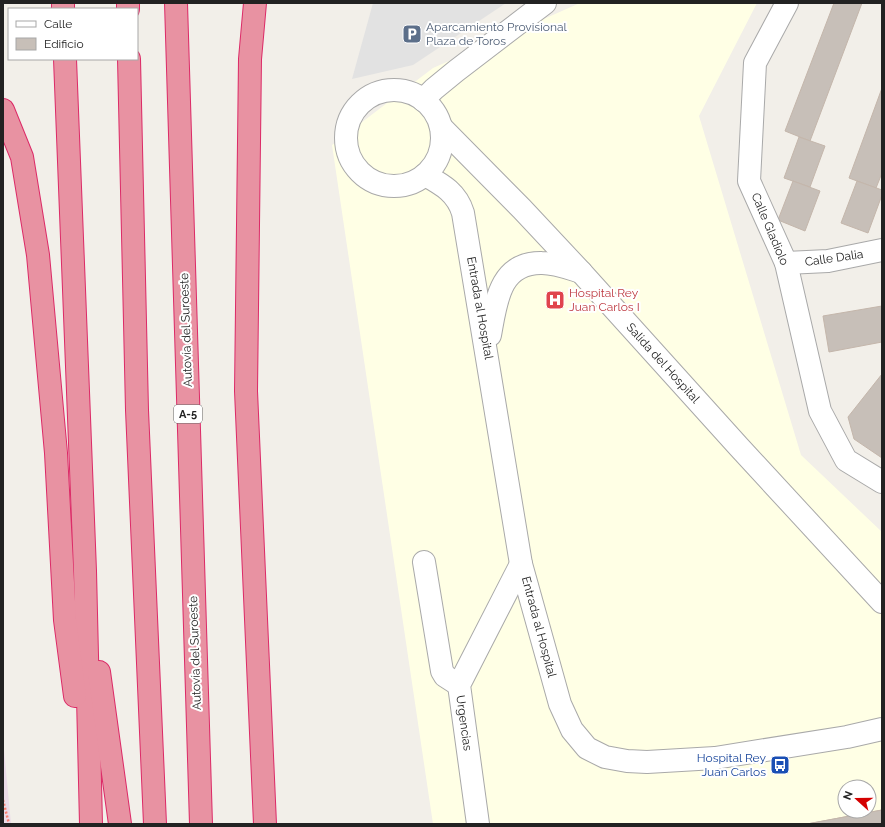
<svg xmlns="http://www.w3.org/2000/svg" width="885" height="827" font-family="Raleway,sans-serif">
	<style>
		.industrial { fill: #ebdbe8 }
		.education { fill: #ffffe5; fill-rule: evenodd }
		.parking { fill: #e2e2e2 }
		.building { fill: #c7bfb8; stroke: #c4b6ab }
		.lines { fill: none; stroke-linecap: round; stroke-linejoin: round }
		.minor-casing { stroke: #a9a9a9; stroke-width: 24 }
		.highway-casing { stroke: #dc2a67; stroke-width: 24 }
		.path { stroke: #fa8072; stroke-width: 2.5; stroke-dasharray: 2 2; stroke-linecap: butt }
		.minor { stroke: #fff; stroke-width: 22 }
		.highway { stroke: #e892a2; stroke-width: 22 }
		.labels { text-anchor: middle; stroke-width: 4; stroke-linejoin: round; paint-order: stroke }
		.shield { fill: #fff; stroke: #646464; stroke-width: 1 }
		.shield-label { font-size: 11px; font-weight: bold; fill: #222 }
		.service-label { font-size: 12px; fill: #4e5e75; stroke: #fff; text-anchor: start }
		.street-label { font-size: 12px; fill: #222; stroke: #fff }
		.health-label { font-size: 12px; fill: #be3a42; stroke: #fff; text-anchor: start }
		.transit-label { font-size: 12px; fill: #164399; stroke: #fff; text-anchor: end }
	</style>
	<rect width="100%" height="100%" fill="#f2efe9"/>
	<!-- industrial -->
	<path class="industrial" d="M3,739L11,824H3Z"/>
	<!-- education -->
	<path class="education" d="M580,3H757L699,116L801,455L882,532V824H433L332,145L433,68ZM845,787H869V811H845Z"/>
	<!-- parking -->
	<path class="parking" d="M373,3H506L413,65L352,79Z"/>
	<!-- building -->
	<g class="building">
		<path d="M834,3H862L810,141L785,131Z"/>
		<path d="M882,88V173L876,188L849,178Z"/>
		<path d="M799,137L825,146L810,187L784,178Z"/>
		<path d="M793,181L820,191L805,231L778,220Z"/>
		<path d="M857,181L882,190V195L868,233L841,223Z"/>
		<path d="M882,306V342L829,352L823,316Z"/>
		<path d="M882,374V458L854,439L848,417Z"/>
		<path d="M882,810V824H807Z"/>
		<path d="M882,810V824H807Z"/>
	</g>
	<g class="lines">
		<!-- minor casing -->
		<g class="minor-casing">
			<g id="minor">
				<path d="M787,3L755,63L749,181L786,263L820,411L846,460L882,482"/>
				<circle cx="394" cy="138" r="48"/>
				<path d="M423,100L434,89L456,71L545,3"/>
				<path d="M441,127L522,209L581,272L739,447L882,602"/>
				<path d="M425,175C443,185 457,193 463,213L521,564L560,704L572,730L587,748L605,757L627,761L647,762L715,758L847,737L882,729"/>
				<path d="M786,263L828,261L882,250"/>
				<path d="M490,335C496,303 499,262 542,263C555,263 568,268 581,272"/>
				<path d="M424,562L442,671L445,676L459,685"/>
				<path d="M478,824L459,685L521,564"/>
			</g>
		</g>
		<!-- highway casing -->
		<g class="highway-casing">
			<g id="highway">
				<path d="M63,3V9"/>
				<path d="M128,3V9"/>
				<path d="M176,3L201,824"/>
				<path d="M255,3L250,59L246,391L265,824"/>
				<path d="M65,59L85,571L91,824"/>
				<path d="M129,59L137,410L155,824"/>
				<path d="M3,110L22,157L38,255L56,453L65,620L75,696"/>
				<path d="M99,672L120,824"/>
			</g>
		</g>
		<!-- path -->
		<path class="path" d="M3,800L9,824"/>
		<!-- minor -->
		<use href="#minor" class="minor"/>
		<!-- highway -->
		<use href="#highway" class="highway"/>
	</g>
	<!-- icons -->
	<defs>
		<g id="parking-square" transform="scale(1)"><rect x="-9" y="-9" width="18" height="18" rx="4" fill="#5c6f8a" stroke="#fff"/><path d="M-3.5-5.5H1a3.5 3.5 0 0 1 0 7H-1V5.5H-3.5ZM-1-3.4V-.6H.8a1.4 1.4 0 0 0 0-2.8Z" fill="#fff"/></g>
		<g id="hospital-square" transform="scale(1)"><rect x="-9" y="-9" width="18" height="18" rx="4" fill="#e0444e" stroke="#fff"/><path d="M-5-5h3v3.5h4V-5h3V5h-3V1.5h-4V5h-3Z" fill="#fff"/></g>
		<g id="bus-square" transform="scale(1)"><rect x="-9" y="-9" width="18" height="18" rx="4" fill="#1a4fb4" stroke="#fff"/><path d="M-5-6H5V4H4V6H2V4H-2V6H-4V4H-5ZM-3.5-4V0h7V-4ZM-3.5 1.2v1.5H-2V1.2ZM2 1.2v1.5H3.5V1.2Z" fill="#fff"/></g>
	</defs>
	<g fill-rule="evenodd">
		<use href="#parking-square" x="412" y="34"/>
		<use href="#hospital-square" x="555" y="300"/>
		<use href="#bus-square" x="780" y="765"/>
	</g>
	<g class="labels">
		<!-- shield labels -->
		<rect class="shield" x="174" y="405" width="28" height="18" rx="3"/>
		<g class="shield-label">
			<text x="188" y="418">A-5</text>
		</g>
		<!-- service labels -->
		<g class="service-label">
			<text x="426" y="31">Aparcamiento Provisional<tspan x="426" dy="14">Plaza de Toros</tspan></text>
		</g>
		<!-- street labels -->
		<g class="street-label">
			<text transform="translate(770 229) rotate(67)" y="4">Calle Gladiolo</text>
			<text transform="translate(834 258) rotate(-8)" y="4">Calle Dalia</text>
			<text transform="translate(480 308) rotate(80)" y="4">Entrada al Hospital</text>
			<text transform="translate(186 330) rotate(-92)" y="4">Autovía del Suroeste</text>
			<text transform="translate(663 363) rotate(48)" y="4">Salida del Hospital</text>
			<text transform="translate(539 627) rotate(75)" y="4">Entrada al Hospital</text>
			<text transform="translate(195 653) rotate(-92)" y="4">Autovía del Suroeste</text>
			<text transform="translate(464 723) rotate(82)" y="4">Urgencias</text>
		</g>
		<!-- health labels -->
		<g class="health-label">
			<text x="569" y="297">Hospital Rey<tspan x="569" dy="14">Juan Carlos I</tspan></text>
		</g>
		<!-- transit labels -->
		<g class="transit-label">
			<text x="766" y="762">Hospital Rey<tspan x="766" dy="14">Juan Carlos</tspan></text>
		</g>
	</g>
	<!-- border -->
	<rect width="885" height="827" fill="none" stroke="#222222" stroke-width="8"/>
	<!-- legend -->
	<rect x="8" y="8" width="130" height="52" fill="#ffffff" stroke="#a7a7a7"/>
	<rect x="16" y="21" width="20" height="6" fill="#ffffff" stroke="#a7a7a7"/>
	<text x="44" y="28" font-size="12" fill="#222222">Calle</text>
	<rect x="16" y="38" width="20" height="12" fill="#c7bfb8" stroke="#a7a7a7"/>
	<text x="44" y="48" font-size="12" fill="#222222">Edificio</text>
	<!-- north arrow -->
	<g transform="translate(857 799) rotate(291)"><circle r="19" fill="#ffffff" stroke="#a7a7a7"/>
	<path d="M0-3L7 15L0 10L-7 15Z" fill="#d40000"/>
	<text y="-6" font-size="11" font-weight="bold" text-anchor="middle" fill="#222222">N</text>
	</g>
</svg>
